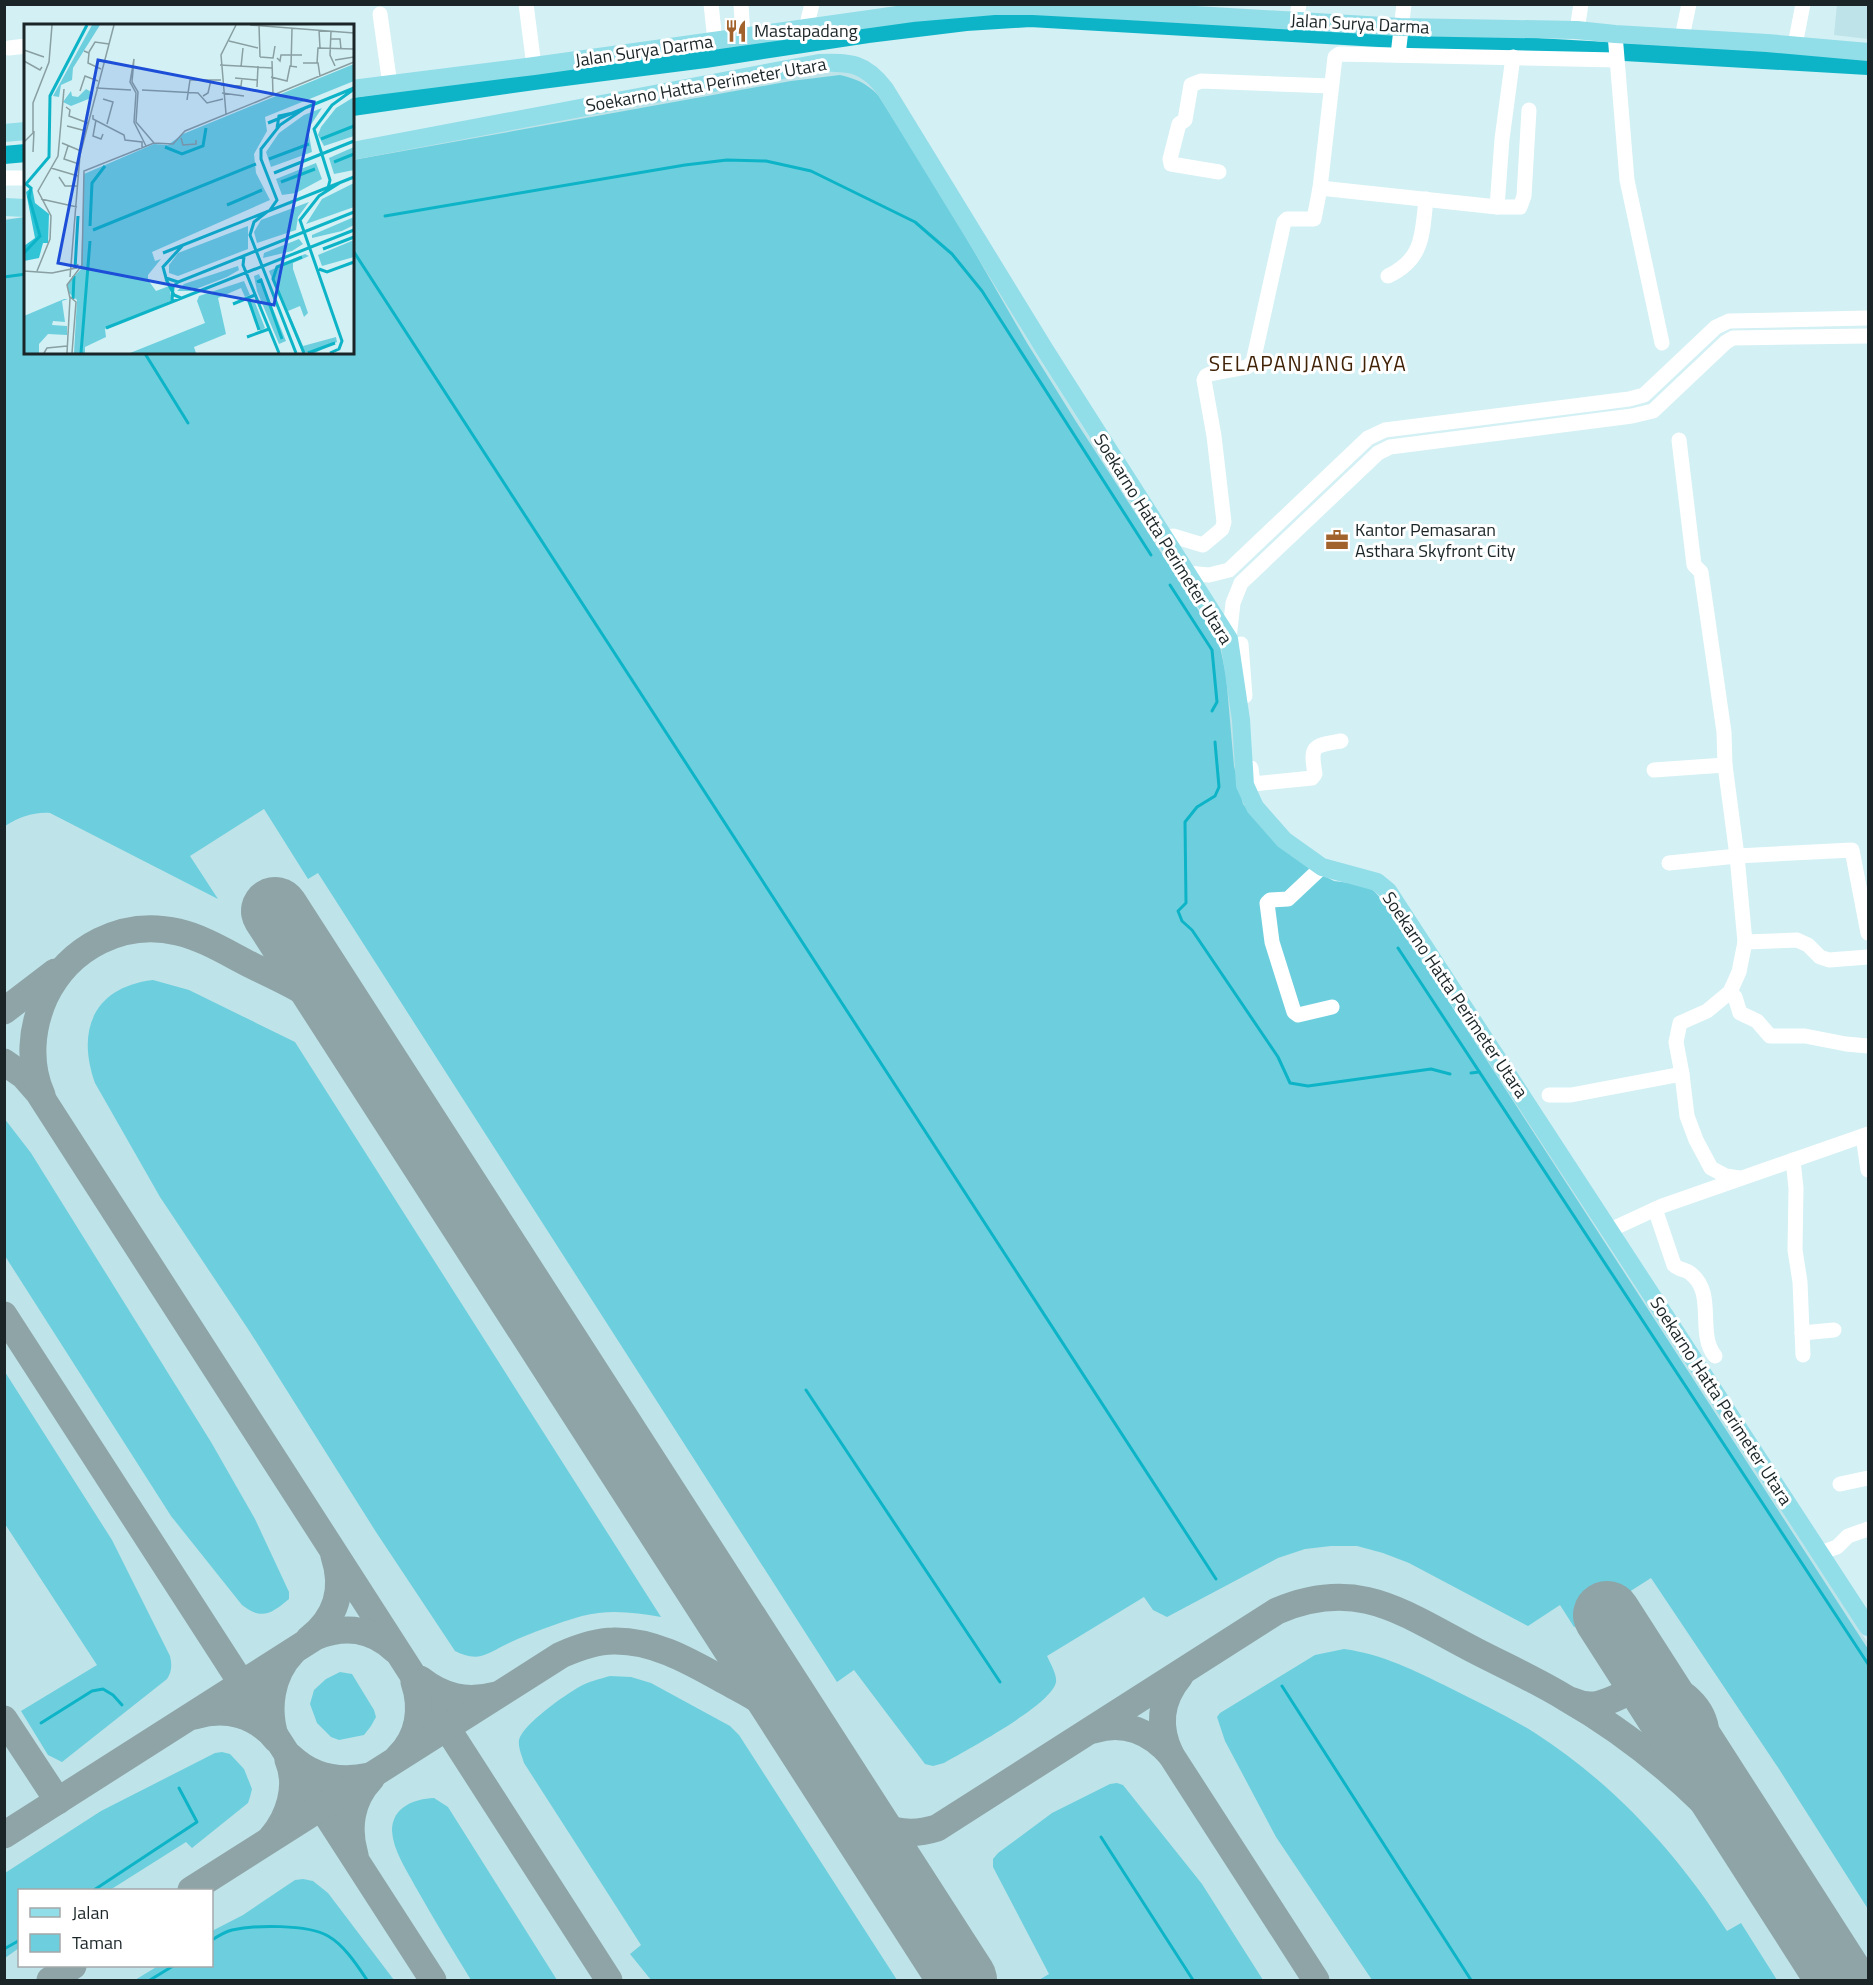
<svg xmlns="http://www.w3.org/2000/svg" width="1873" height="1985" font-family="'Titillium Web',sans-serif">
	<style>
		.built { fill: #bee3e9; fill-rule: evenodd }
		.green { fill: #6dcfde }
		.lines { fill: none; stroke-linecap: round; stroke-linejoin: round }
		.stream { stroke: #0db4c7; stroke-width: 3 }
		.river { stroke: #0db4c7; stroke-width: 18 }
		.taxiway { stroke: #8ea4a7; stroke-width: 27 }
		.runway { stroke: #8ea4a7; stroke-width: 68 }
		.minor { stroke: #fff; stroke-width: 15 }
		.major { stroke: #91dde8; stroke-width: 18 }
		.labels { text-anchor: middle; stroke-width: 6; stroke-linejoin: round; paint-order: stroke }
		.street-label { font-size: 18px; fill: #1b2527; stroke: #fff }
		.poi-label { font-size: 18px; fill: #1b2527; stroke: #fff; text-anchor: start }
		.quarter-label { font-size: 21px; letter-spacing: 1.5px; fill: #402207; stroke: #fff }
		.inset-river { fill: none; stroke: #0db4c7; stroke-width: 3 }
		.inset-road { fill: none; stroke: #899fa2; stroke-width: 1.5 }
		.view { fill: #1d4ed8; fill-opacity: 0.15; stroke: #1d4ed8; stroke-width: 3 }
		.inset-edge { fill: none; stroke: #1b2527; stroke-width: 3 }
	</style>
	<rect width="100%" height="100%" fill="#d3f0f4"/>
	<!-- built -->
	<g class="built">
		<path d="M1837,5H1868V39L1834,35Z"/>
		<path d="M841,71L850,72L859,76L869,83L880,94L946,201L1029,342L1172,567L1162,570L1165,581L1180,580L1220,642L1227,675L1233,722L1235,766L1385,1054L1458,1012L1605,1241L1868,1643V1980H5L4,219L25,217L26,352H352L353,158L790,77ZM20,1890H212V1966H20Z"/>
	</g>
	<!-- green -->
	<g class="green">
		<path d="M840,75C857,79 866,83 878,95L945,201L1027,343L1075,420L1219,642L1226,675L1234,766L1243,804L1254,818L1318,873L1334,881L1365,885L1374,891L1385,903L1868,1649V1909L1779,1769L1651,1578L1574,1627L1560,1605L1528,1626L1409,1563L1383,1553L1357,1546H1331L1305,1549L1278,1558L1167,1617L1153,1610L1144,1597L1047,1656C1050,1663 1057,1674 1056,1682C1052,1705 966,1750 944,1763L933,1766L925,1764L854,1670L837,1682L318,873L308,879L264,809L190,856L218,899L50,813C33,812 20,817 5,826V220L25,217L26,352H352L353,160L791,81Z"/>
		<path d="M153,980L189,990L295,1042L661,1617C634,1612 608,1609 582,1616C558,1623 533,1632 511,1642C501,1646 492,1653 481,1656C472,1658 463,1655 455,1651L376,1532L250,1332L160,1197L95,1083C76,1030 94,987 153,980Z"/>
		<path d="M4,1118L31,1153L211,1442L255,1519L289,1592V1599C272,1613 262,1621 242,1605L171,1516L5,1256Z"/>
		<path d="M5,1372L112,1540L170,1656C172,1665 172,1671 167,1679L62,1762L48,1755L21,1711L97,1665L5,1524Z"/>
		<path d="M1344,1649C1382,1654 1416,1671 1450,1688C1478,1702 1508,1716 1535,1733C1613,1783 1677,1853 1727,1931L1741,1923L1777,1980L1594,1979L1585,1980H1372L1276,1837L1225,1741L1217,1717L1220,1713L1315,1655Z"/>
		<path d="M340,1672L352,1674L374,1710L376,1717L371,1726L364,1735L339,1740L331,1737L317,1723L310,1704L314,1690L326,1679Z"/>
		<path d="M610,1676L631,1677L651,1683L730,1726L739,1735L897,1980H651L630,1954L641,1945L524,1763C522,1756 518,1748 519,1740C523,1724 565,1695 579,1687C589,1681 600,1679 610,1676Z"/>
		<path d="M222,1752L230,1754L244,1769L252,1789L250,1797L248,1803L192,1848L186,1842L110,1890H20L19,1948L5,1958V1873L101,1811L215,1753Z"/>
		<path d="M1117,1783L1123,1785L1202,1884L1263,1980H1039L1049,1974L993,1867V1859L998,1853L1052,1813L1110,1784Z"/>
		<path d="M434,1798L448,1807L557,1980H471C452,1949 433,1918 415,1886C406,1869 393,1850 392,1831C392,1807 414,1799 434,1798Z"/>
		<path d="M303,1879L313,1881L328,1893L394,1980H135L158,1966H212V1931L243,1915L295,1880Z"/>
	</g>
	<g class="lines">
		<!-- stream -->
		<g class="stream">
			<path d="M385,216L685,165L727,160L766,161L811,171L915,222L952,254L982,291L1151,555"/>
			<path d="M352,249L1216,1579"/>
			<path d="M4,277L26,274"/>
			<path d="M144,352L188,423"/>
			<path d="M1170,585L1212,650L1217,702L1212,711"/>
			<path d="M1215,742L1219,787L1215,796L1197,807L1185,822L1186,903L1178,911L1182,921L1192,930L1278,1057L1290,1083L1308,1086L1431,1069L1450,1074"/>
			<path d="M1398,948L1868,1664"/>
			<path d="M1471,1073L1479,1072"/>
			<path d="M806,1390L1000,1682"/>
			<path d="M1282,1686L1471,1980"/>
			<path d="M41,1723L92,1691L103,1689L113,1695L122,1705"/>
			<path d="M1101,1837L1193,1980"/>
			<path d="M94,1890L197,1822L179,1788"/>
			<path d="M212,1940C218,1936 225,1932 232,1930C255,1925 307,1924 328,1936C344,1945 357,1965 367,1980"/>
			<path d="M4,1949L20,1940"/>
			<path d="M150,1980L173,1966"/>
		</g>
		<!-- river -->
		<g class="river">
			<path d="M352,107L541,80L705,59L868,34L966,22L1030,18L1868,66"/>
			<path d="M4,155L26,153"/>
		</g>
		<!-- taxiway -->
		<g class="taxiway">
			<path d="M4,1011L55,972"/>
			<path d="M4,1062L24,1076L38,1092L609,1980"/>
			<path d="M42,1095C28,1064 31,1028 45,997C69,947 123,919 178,932C204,938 229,954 253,966C280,979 309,992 332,1011C351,1026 364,1049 377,1068"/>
			<path d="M4,1315L433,1980"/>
			<path d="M309,1639C336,1618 345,1589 334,1556"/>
			<path d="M420,1679C443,1697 466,1703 496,1695"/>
			<path d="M1573,1701C1605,1716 1626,1684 1657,1685C1682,1687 1704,1708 1706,1733C1707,1744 1704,1754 1708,1765C1714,1785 1730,1804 1740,1821"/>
			<path d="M195,1716C226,1706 256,1715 276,1739C266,1709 271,1675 293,1652"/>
			<path d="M4,1719L58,1801"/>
			<path d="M1094,1730C1124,1720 1151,1732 1171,1755C1157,1727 1160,1700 1180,1676"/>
			<path d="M1171,1755L1316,1980"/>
			<path d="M291,1757C313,1778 342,1782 370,1776"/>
			<path d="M398,1757C419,1737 423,1708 414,1682"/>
			<path d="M837,1784C865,1818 889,1843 937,1828L1277,1611C1359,1576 1404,1614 1476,1651C1505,1666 1536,1680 1564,1697C1629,1734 1689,1784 1739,1840C1761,1865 1781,1892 1801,1918"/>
			<path d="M4,1835L315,1637C345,1625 371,1628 395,1650"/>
			<path d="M271,1838C289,1817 299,1786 288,1760"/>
			<path d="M355,1855C347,1828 351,1800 371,1779"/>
			<path d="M191,1890L561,1655C577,1648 595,1641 613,1641C654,1640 691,1662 725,1681C741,1690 758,1698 772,1709C793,1725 809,1746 825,1767"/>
			<path d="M50,1980L73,1966"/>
		</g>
		<!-- runway -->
		<g class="runway">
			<path d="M275,911L963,1980"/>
			<path d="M1607,1615L1841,1980"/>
		</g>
		<!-- minor -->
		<g class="minor">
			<path d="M526,4L534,66"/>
			<path d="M711,4L715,41"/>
			<path d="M741,4L743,37"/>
			<path d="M380,14L390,85"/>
			<path d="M1296,21L1299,4"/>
			<path d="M806,28L812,4"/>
			<path d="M1577,30L1581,4"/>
			<path d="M1615,34L1627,180L1662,343"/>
			<path d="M1682,37L1689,4"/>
			<path d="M1795,45L1803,4"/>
			<path d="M9,48L26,46"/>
			<path d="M1398,55L1404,4"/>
			<path d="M1219,172L1171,164L1170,159L1179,124L1185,120L1191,85L1201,81L1331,86"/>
			<path d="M4,178H26"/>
			<path d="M1320,188L1497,207H1520L1524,196L1529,110"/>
			<path d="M1497,207L1502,139L1513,57"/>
			<path d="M1388,276C1424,259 1422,234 1426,199"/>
			<path d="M1679,440L1694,565L1701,572L1724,732L1725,765L1737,856L1745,942L1739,972L1730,992L1707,1011L1680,1023L1676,1042L1682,1074L1687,1116L1696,1140L1711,1168L1726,1176L1739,1178"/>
			<path d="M1166,540L1173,536L1203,545L1222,529L1224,522L1214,436L1204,380L1206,376L1210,374L1247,367L1253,362L1284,222L1287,219H1314L1320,188L1335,57L1339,54L1616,60"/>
			<path d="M1187,573L1209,575L1229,570L1368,438L1385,430L1629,399L1644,395L1716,327L1729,321L1868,318"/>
			<path d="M1229,639L1233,603L1241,583L1378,453L1390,447L1632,416L1653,411L1726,342L1733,338L1868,336"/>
			<path d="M1231,646L1241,644L1245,696"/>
			<path d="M1251,768L1253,784L1312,778L1315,774C1310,745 1313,746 1341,741"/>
			<path d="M1654,770L1725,765"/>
			<path d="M1669,863L1737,856L1852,850L1868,933"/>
			<path d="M1322,867L1288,899L1270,900L1267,903L1272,942L1294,1012L1298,1015L1332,1007"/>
			<path d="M1745,942L1797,940L1808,945L1820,957L1829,960L1868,957"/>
			<path d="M1730,992L1735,997L1740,1013L1757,1021L1770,1036H1805L1846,1044L1868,1046"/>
			<path d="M1549,1095H1571L1682,1074"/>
			<path d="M1863,1136L1868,1170"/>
			<path d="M1793,1160L1796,1188L1795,1250L1800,1282L1803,1355"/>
			<path d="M1655,1209L1674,1265C1679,1270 1685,1269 1690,1273C1717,1293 1696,1333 1715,1356"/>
			<path d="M1610,1230L1662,1206L1868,1134"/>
			<path d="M1802,1333L1834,1330"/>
			<path d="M1840,1484L1868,1478"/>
			<path d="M1820,1553L1837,1547L1848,1536L1868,1529"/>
		</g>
		<!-- major -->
		<g class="major">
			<path d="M352,89L534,66L912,13L994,6H1033L1127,11L1400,27L1577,30L1615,34L1767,43L1868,52"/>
			<path d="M4,133L26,131"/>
			<path d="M352,151L819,63C851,62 865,63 885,89L1045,350L1229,639L1241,720L1245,785L1255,807L1284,840L1322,867L1377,882L1388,891L1868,1627"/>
			<path d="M4,207L26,208"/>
		</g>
	</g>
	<!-- icons -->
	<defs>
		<g id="restaurant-bare" transform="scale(1.8)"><path d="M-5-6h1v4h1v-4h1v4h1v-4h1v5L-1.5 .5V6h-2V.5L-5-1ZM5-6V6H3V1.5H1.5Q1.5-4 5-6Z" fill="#a2622b" stroke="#fff" stroke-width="2.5" paint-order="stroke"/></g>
		<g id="office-bare" transform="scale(1.8)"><path d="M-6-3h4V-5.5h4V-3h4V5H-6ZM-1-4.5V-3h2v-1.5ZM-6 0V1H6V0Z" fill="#a2622b" stroke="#fff" stroke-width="2.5" paint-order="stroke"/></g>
	</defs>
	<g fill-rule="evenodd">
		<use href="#restaurant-bare" x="736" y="31"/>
		<use href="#office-bare" x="1337" y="540"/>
	</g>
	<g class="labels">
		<!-- street labels -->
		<g class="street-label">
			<text transform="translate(1360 24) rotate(3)" y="6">Jalan Surya Darma</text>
			<text transform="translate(644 51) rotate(-8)" y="6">Jalan Surya Darma</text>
			<text transform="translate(706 85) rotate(-10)" y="6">Soekarno Hatta Perimeter Utara</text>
			<text transform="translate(1163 539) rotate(58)" y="6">Soekarno Hatta Perimeter Utara</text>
			<text transform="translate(1455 995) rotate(56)" y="6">Soekarno Hatta Perimeter Utara</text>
			<text transform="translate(1721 1401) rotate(57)" y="6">Soekarno Hatta Perimeter Utara</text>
		</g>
		<!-- poi labels -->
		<g class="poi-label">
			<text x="754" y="37">Mastapadang</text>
			<text x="1355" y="536">Kantor Pemasaran<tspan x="1355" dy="21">Asthara Skyfront City</tspan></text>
		</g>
		<!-- quarter labels -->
		<g class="quarter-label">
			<text x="1308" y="371">SELAPANJANG JAYA</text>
		</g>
	</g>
	<!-- overview -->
	<g transform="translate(24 24)">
		<rect width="330" height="330" fill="#d3f0f4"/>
		<path d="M68,1H76L49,44L48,56L37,61L35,73L29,72ZM330,40V57L241,93L243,107L230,130L232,149L246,176L128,228L131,237L137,235L124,251V256L132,267L145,262L148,276L81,305L82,313L61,323V329H50L53,276L45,269L43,260L57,245L60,150L130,120L144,121L159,110ZM62,65L69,69L67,74L47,82L39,78L47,67L48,72L54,73ZM330,73V112L300,122L294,111L297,103L312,84ZM298,84L284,105L288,128L247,143L242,128L255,109L280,91ZM330,123V146L310,150L305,134ZM292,139L298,155L272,169L258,171L252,155ZM330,159V183L282,200L298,175ZM285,178L274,193L272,206L233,219L230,208L237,196ZM330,193V201L318,207L288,214V211ZM224,202V225L154,252L145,249V241L154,229ZM275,215L279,220L268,227L239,234L240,229ZM330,216V233L298,242L294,231ZM281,230L285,232L269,239V245L284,289L280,293L276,282L264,287L279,322L312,313L313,318L291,329L278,328L245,247ZM214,242L215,246L203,253L167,267H153L160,260ZM235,250L262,317L255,320L233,267L230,252ZM220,257L226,271L221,273L217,264L194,274L202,310L170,323L172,329H106L181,299L173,277L175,272ZM40,275H44L38,277L41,298L29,297L28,301L43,302V311L24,310L15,320V329H0V292ZM230,276L241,304L236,307L223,277Z" fill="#6dcfde"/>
		<path d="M8,163L11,179L25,190L24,219H19L15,234L0,237V222L11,214L2,168Z" fill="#31c4d7"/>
		<path class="inset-river" d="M244,99L330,64M253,104L255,92L269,89M297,115L330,102M141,123L158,130L179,122L182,104M245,135L285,120M310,138L330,130M250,149L330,117M257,158L291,145M304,164L306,156L290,105L308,81L330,65M203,181L238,166M246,186L253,176L237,135V125L256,101L281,84M244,187L230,198L226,211L272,329M66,202L68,159L81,142M69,206L232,140M299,225L330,213M0,229L16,212L5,173L7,164L2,160L25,133L26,72L63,1M139,229L330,153M220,233L219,241L255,329M278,233L253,243L249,255L280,329M51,245L54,192M295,245L303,248L330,238M142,255L150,271L157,274M154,258L142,254L139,243L159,221M233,258L237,256L258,315M49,275L50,252M148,277L149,263L154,258L330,188M225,277L235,306M209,280L231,271M82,304L330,206M223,313L245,305M57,329L66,217M284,329L311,319M306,329L315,325L318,317L276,196L295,172L317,158"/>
		<path class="inset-road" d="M226,1L330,9M235,1L236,33M295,6L296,24M307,7L306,31L311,42M306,15H316L317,25M205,17L234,24M0,26L20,33M60,27L65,29L64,39L77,45M65,28L71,18L85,20M236,33L249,34L251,22M253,34L256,37L257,31H278M311,36L330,33M0,37L16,46L18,43M248,37L249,71M279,39H294L296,52M293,39L294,24L330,25M196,41L248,44M267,42L268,5M217,43L219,24M247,53L263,57L266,42L273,43M211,54L233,56M197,61L217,62L218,54M233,63L234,42M72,64L107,66M118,66L174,69L183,79L199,75M56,67L61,52L74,57M198,69L220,72M179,72L184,69L187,56M79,75L89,78L83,100M163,76L166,56H197M42,83L46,86L45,92L64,99M202,90L197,31L212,1M69,91V95L100,111L101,116L118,118V124M72,96L69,112L77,115L79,110M43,102L62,107M157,114L159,121L172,120V116M0,118L9,109V79L25,38L28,1M38,119L57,127M44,122L40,135L55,140M122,122L110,98L112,69L106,58L110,35L108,58L114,68L112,98L130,119M9,128L10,107M27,144L54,152M35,153L41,162H54M17,175L53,183M0,247L28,249L52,244L54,240M13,247L26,215L27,192L14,167L34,132L40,65M46,253L56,131L90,1M45,272L52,278L48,329M20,329L23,324L43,322M43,329L46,274L43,261L58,241L60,147L130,119L149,120L161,107L330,38"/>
		<path class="view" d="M74,36L290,78L250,281L34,239Z"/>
		<rect width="330" height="330" class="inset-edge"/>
	</g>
	<!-- border -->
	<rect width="1873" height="1985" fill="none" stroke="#1b2527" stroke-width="12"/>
	<!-- legend -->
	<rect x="18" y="1889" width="195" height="78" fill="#ffffff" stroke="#a4a8a9" stroke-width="1.5"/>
	<rect x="30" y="1908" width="30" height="9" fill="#91dde8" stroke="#a4a8a9" stroke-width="1.5"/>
	<text x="72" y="1919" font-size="18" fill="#1b2527">Jalan</text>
	<rect x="30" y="1934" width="30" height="18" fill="#6dcfde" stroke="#a4a8a9" stroke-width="1.5"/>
	<text x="72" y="1949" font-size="18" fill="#1b2527">Taman</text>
</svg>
